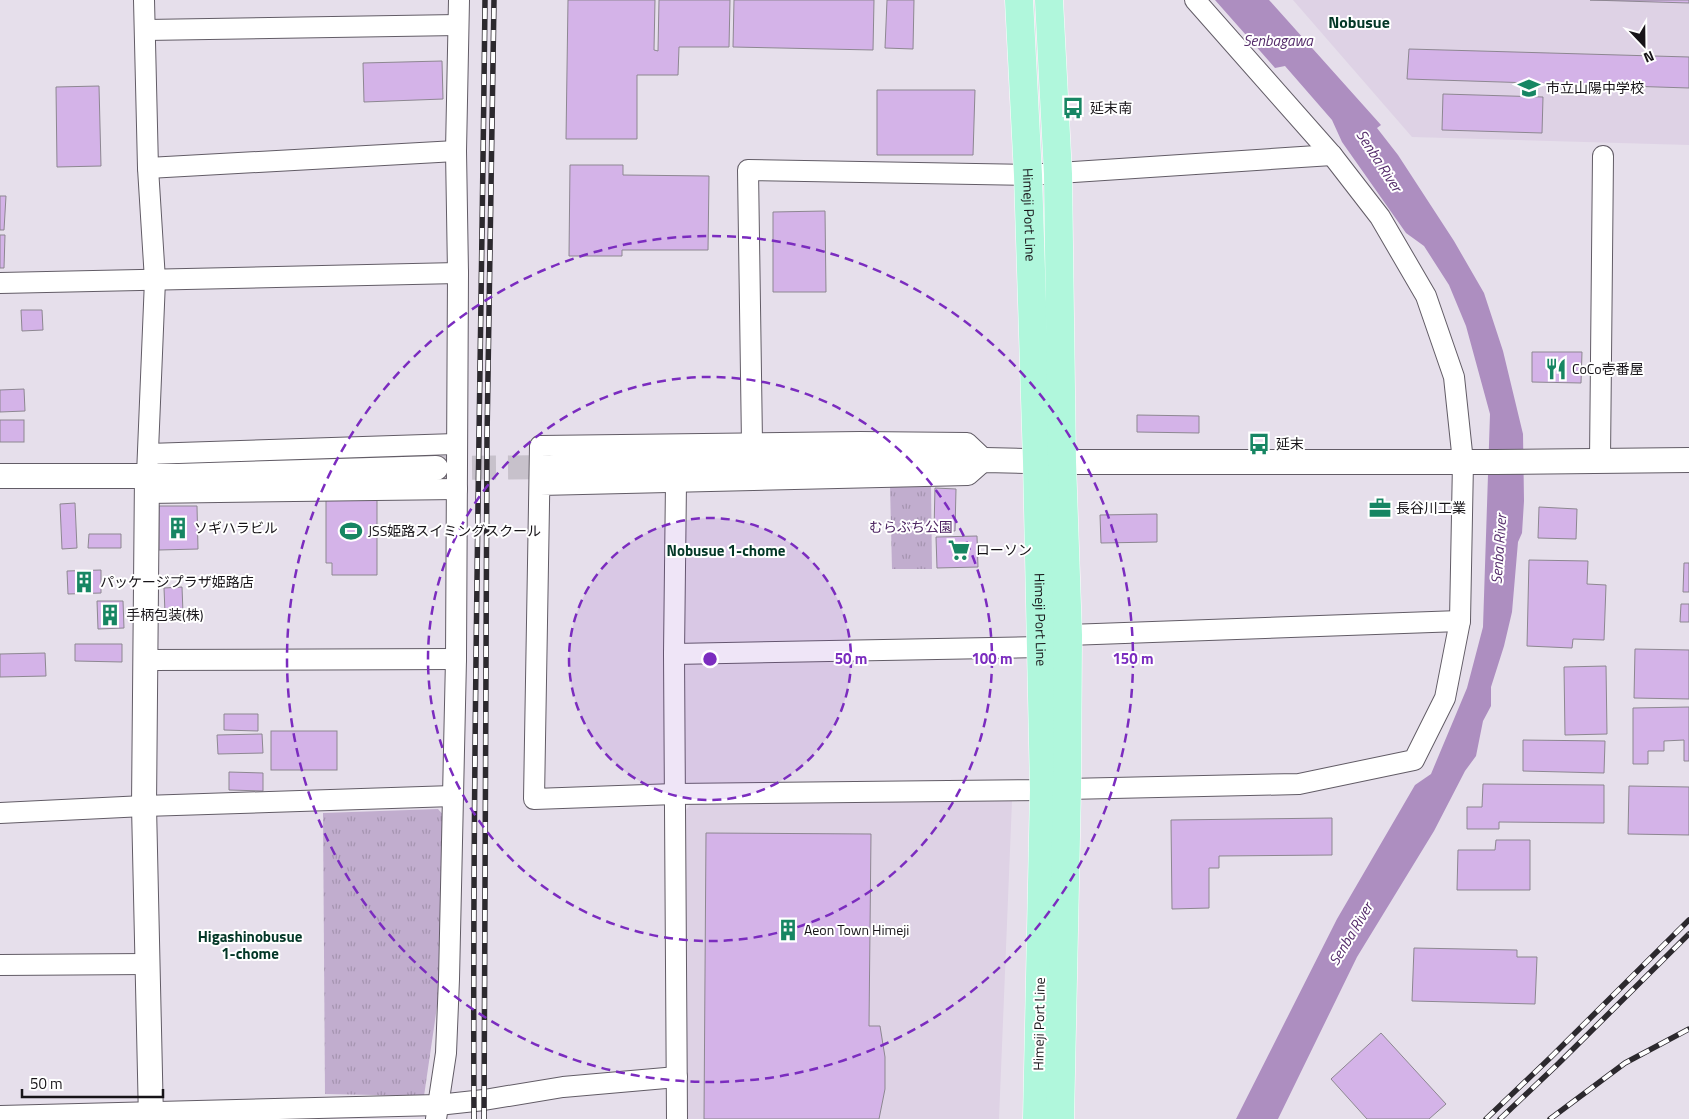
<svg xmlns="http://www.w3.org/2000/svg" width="1689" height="1119" font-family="'Titillium Web','Noto Sans JP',sans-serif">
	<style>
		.built { fill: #ded2e5 }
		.park { fill: url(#park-tufts) }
		.water { fill: #ad8ec0 }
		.building { fill: #d4b3e8; stroke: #8d8791 }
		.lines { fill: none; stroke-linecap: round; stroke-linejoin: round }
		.tertiary-tunnel { stroke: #c7c1cb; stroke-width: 24; stroke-dasharray: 24 12; stroke-linecap: butt }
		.minor-casing { stroke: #625c66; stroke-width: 22 }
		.tertiary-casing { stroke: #625c66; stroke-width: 26 }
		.primary-casing { stroke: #fff; stroke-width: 29 }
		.minor { stroke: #fff; stroke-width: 20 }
		.tertiary { stroke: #fff; stroke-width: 24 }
		.primary { stroke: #b0f7dc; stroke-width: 28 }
		.rail-casing { stroke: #2c292e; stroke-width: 5.5 }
		.rail { stroke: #fff; stroke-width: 4; stroke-dasharray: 11; stroke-linecap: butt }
		.ring { fill: none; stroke: #7b2cbf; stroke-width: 2.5; stroke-dasharray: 9 6 }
		.labels { text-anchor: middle; stroke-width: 4; stroke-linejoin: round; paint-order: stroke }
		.poi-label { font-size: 14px; fill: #171418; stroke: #fff; text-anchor: start }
		.street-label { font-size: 14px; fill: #171418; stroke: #fff }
		.park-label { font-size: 14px; fill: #4e2563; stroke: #fff }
		.water-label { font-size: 15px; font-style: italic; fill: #542b6a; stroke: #fff }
		.neighbourhood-label { font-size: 15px; font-weight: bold; fill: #033727; stroke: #fff }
		.quarter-label { font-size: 16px; font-weight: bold; fill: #033727; stroke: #fff }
		.centre { fill: #7b2cbf; stroke: #fff; stroke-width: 2.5 }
		.ring-label { font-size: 15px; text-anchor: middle; font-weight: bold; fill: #7b2cbf; stroke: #fff; stroke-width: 4; stroke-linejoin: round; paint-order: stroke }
	</style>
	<defs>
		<pattern id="park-tufts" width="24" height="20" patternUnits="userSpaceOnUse" patternTransform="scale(1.25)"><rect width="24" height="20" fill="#c1adce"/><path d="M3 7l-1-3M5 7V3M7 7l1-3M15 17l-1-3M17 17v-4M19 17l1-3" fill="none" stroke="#a594b0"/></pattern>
	</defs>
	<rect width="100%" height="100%" fill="#e6dfeb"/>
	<!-- built -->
	<g class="built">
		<path d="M1293,0H1689V145L1412,137Z"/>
		<path d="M1012,801L999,1119H684L686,810L691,804Z"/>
	</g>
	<!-- park -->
	<g class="park">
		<path d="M931,485L932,569H892L890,486Z"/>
		<path d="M438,809L446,818L440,986L424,1096L325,1094L323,813Z"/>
	</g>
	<!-- water -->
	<path class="water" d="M1215,0H1269L1381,125L1377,128L1398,155L1454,241L1484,293L1503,351L1523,434L1524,501L1522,533L1518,542L1512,612L1504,646L1491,687V706L1483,721L1476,756L1465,771L1434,831L1357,957L1278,1119H1236L1337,919L1415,785L1431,774L1467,688L1483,627L1490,414L1466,326L1449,285L1424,246L1406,233L1342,142L1332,120L1285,66L1275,68Z"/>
	<!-- building -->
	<g class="building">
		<path d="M568,0H655L654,50L658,51L659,0H730L729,47H679L678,75H637V139H566Z"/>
		<path d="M734,0H874L873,50L733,47Z"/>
		<path d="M887,0H914L913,49L885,48Z"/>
		<path d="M1590,0H1689V3Z"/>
		<path d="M1409,49L1689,57V88L1407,79Z"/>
		<path d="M442,61L443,99L364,102L363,63Z"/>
		<path d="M99,86L101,166L57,167L56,87Z"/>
		<path d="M877,90H975L973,155H877Z"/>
		<path d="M1443,94L1543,97L1542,133L1442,130Z"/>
		<path d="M570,165H623V175L709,176L708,250H622V256H569Z"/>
		<path d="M0,196H6L4,230H0Z"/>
		<path d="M825,211L826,292H773V212Z"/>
		<path d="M0,235H5L4,268H0Z"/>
		<path d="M21,310H42L43,330L22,331Z"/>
		<path d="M1532,352H1582L1581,383L1532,382Z"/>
		<path d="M24,389L25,411L0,412V390Z"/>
		<path d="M1137,415L1199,416V433L1137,432Z"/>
		<rect x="0" y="420" width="24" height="22"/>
		<path d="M935,488L956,489L955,531L934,530Z"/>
		<path d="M326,498H377V575H332V563H326Z"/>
		<path d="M75,503L77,548L62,549L60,504Z"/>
		<path d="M159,506H197L198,549L159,550Z"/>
		<path d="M1539,507L1577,509L1576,539L1538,538Z"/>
		<path d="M1157,514V542L1101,543L1100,515Z"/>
		<path d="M89,534H121V548H88Z"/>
		<path d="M977,536L978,567L937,568L936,537Z"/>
		<path d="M1529,560L1588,561L1587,584L1606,585L1604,640L1573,639L1572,648L1527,646Z"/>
		<path d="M1684,563H1689V592H1683Z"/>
		<path d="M101,570V593L68,594L67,571Z"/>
		<path d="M182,587L183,613H165L164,588Z"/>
		<path d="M97,601H123L124,628L98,629Z"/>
		<path d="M1681,604H1689V622H1680Z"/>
		<path d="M75,644H122V662L75,661Z"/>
		<path d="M1635,649L1689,650V699L1634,698Z"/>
		<path d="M45,653L46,676L0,677V654Z"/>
		<path d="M1606,666L1607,734L1565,735L1564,667Z"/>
		<path d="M1689,707V761H1684V740L1664,741V751H1648V764H1633V708Z"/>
		<path d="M224,714H258V731L224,730Z"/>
		<rect x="271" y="731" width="66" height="39"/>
		<path d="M262,734L263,753L218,754L217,735Z"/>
		<path d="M1523,740L1605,741L1604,773L1523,771Z"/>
		<path d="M229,772L263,773V791L229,790Z"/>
		<path d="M1483,784L1604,785V823L1499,822V829H1467V807H1482Z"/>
		<path d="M1629,786L1689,787V835L1628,834Z"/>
		<path d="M1332,818V855L1219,856V868H1209V908L1172,909L1171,820Z"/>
		<path d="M706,833L871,834L869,1026H880L885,1057V1089L879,1119H704Z"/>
		<path d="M1496,840H1530V890H1457L1458,850H1495Z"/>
		<path d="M1414,948L1517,950V957H1537L1535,1004L1412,1001Z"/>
		<path d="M1381,1033L1446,1104L1429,1119H1367L1331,1079Z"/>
	</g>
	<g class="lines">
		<!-- tertiary-tunnel -->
		<path class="tertiary-tunnel" d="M436,468L554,467"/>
		<!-- minor casing -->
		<g class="minor-casing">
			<g id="minor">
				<path d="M144,0L148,168L155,280L147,475"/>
				<path d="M146,30L458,25"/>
				<path d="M148,168L456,151"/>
				<path d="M0,283L458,273"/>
				<path d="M752,443L748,170L1028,175L1332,155"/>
				<path d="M148,454L456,444"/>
				<path d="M1600,460L1603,156"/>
				<path d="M676,482L674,654L677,1119"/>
				<path d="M540,485L968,475L985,460L967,443L860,442L540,446L534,799L675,794L1044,790L1067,789L1299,784L1414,760L1445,698L1460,621L1463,462L1454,377L1426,296L1380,217L1332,155L1195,0"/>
				<path d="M146,493L457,489"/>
				<path d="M1068,635L1460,621"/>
				<path d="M674,654L1041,647"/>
				<path d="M146,660L456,659"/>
				<path d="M0,813L144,806L453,796"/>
				<path d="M0,965L147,964"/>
				<path d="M0,1116L438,1105L484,1100L563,1087L677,1077"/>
				<path d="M436,1119L446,1053L449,979L456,659L458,273L456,151L459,0"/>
			</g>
		</g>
		<!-- tertiary casing -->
		<g class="tertiary-casing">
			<g id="tertiary">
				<path d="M554,467L985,460L1062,462H1495L1689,460"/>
				<path d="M147,475L144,806L151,1119"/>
				<path d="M0,476H177L436,468"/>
			</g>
		</g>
		<!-- primary casing -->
		<g class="primary-casing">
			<g id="primary">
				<path id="s1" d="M1019,0L1028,175L1037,461L1044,790L1037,1119"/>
				<path d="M1049,0L1058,174L1062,462L1068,635L1067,789L1060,1119"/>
			</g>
		</g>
		<!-- minor -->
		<use href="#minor" class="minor"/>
		<!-- tertiary -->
		<use href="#tertiary" class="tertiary"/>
		<!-- primary -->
		<use href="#primary" class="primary"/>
		<!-- rail casing -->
		<g class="rail-casing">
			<g id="rail">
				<path d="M474,1119C472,746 481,373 485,0"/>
				<path d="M484,1119L487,438L494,0"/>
				<path d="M1486,1119L1552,1056L1689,920"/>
				<path d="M1500,1119L1559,1063L1689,934"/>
				<path d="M1550,1119L1625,1063L1689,1029"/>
			</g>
		</g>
		<!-- rail -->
		<use href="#rail" class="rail"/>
	</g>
	<!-- distance rings -->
	<circle cx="710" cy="659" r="141" fill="#7b2cbf" fill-opacity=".12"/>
	<g class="ring">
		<circle cx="710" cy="659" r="141"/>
		<circle cx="710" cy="659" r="282"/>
		<circle cx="710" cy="659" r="423"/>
	</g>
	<!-- icons -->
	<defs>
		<g id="school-bare" transform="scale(1.725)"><path d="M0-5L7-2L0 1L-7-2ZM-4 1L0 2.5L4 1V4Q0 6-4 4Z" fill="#178663" stroke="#fff" stroke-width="2.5" paint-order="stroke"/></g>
		<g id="bus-bare" transform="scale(1.725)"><path d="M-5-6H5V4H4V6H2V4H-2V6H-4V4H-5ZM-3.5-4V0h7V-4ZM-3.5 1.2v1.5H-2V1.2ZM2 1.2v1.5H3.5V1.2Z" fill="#178663" stroke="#fff" stroke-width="2.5" paint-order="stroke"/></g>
		<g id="restaurant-bare" transform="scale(1.725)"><path d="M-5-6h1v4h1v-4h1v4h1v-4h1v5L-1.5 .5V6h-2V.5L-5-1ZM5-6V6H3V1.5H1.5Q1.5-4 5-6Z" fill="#178663" stroke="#fff" stroke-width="2.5" paint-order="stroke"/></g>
		<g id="office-bare" transform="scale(1.725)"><path d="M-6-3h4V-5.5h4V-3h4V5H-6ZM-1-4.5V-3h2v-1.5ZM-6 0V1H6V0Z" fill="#178663" stroke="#fff" stroke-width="2.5" paint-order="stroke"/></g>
		<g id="building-bare" transform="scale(1.725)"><path d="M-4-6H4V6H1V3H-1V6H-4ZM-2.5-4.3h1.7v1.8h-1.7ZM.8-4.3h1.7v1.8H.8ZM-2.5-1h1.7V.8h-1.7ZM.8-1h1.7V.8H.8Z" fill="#178663" stroke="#fff" stroke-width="2.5" paint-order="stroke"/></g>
		<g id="stadium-bare" transform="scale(1.725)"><path d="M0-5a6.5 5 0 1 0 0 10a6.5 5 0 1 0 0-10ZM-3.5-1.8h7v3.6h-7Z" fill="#178663" stroke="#fff" stroke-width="2.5" paint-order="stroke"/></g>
		<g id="supermarket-bare" transform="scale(1.725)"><path d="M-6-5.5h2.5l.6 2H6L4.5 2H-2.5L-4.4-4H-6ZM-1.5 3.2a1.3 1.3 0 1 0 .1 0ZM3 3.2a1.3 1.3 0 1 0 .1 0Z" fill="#178663" stroke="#fff" stroke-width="2.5" paint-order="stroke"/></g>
	</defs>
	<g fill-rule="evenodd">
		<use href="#school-bare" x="1529" y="88"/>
		<use href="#bus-bare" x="1073" y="108"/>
		<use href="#restaurant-bare" x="1556" y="369"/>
		<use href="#bus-bare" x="1259" y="444"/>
		<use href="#office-bare" x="1380" y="508"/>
		<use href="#building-bare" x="178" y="528"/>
		<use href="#stadium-bare" x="351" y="531"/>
		<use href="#supermarket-bare" x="959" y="550"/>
		<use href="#building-bare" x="84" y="582"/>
		<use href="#building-bare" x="110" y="615"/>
		<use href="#building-bare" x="788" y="930"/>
	</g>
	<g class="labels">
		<!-- poi labels -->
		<g class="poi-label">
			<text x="1546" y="93">市立山陽中学校</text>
			<text x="1090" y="113">延末南</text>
			<text x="1572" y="374">CoCo壱番屋</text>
			<text x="1276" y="449">延末</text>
			<text x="1396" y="513">長谷川工業</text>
			<text x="194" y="533">ソギハラビル</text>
			<text x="368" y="536">JSS姫路スイミングスクール</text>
			<text x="976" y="555">ローソン</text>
			<text x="100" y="587">パッケージプラザ姫路店</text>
			<text x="126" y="620">手柄包装(株)</text>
			<text x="804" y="935">Aeon Town Himeji</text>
		</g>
		<!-- street labels -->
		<g class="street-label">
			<text dy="5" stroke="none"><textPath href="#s1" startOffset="215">Himeji Port Line</textPath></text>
			<text dy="5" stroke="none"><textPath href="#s1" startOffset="620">Himeji Port Line</textPath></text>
			<text transform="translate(1039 1024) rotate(-89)" y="5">Himeji Port Line</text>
		</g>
		<!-- park labels -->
		<g class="park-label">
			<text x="911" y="532">むらぶち公園</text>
		</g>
		<!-- water labels -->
		<g class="water-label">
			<text x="1278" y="46">Senbagawa</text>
			<text transform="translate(1379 161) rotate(57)" y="5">Senba River</text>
			<text transform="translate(1499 549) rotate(-86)" y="5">Senba River</text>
			<text transform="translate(1351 934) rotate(-59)" y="5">Senba River</text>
		</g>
		<!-- neighbourhood labels -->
		<g class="neighbourhood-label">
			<text x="726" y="556">Nobusue 1-chome</text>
			<text x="250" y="942">Higashinobusue<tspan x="250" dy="17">1-chome</tspan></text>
		</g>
		<!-- quarter labels -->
		<g class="quarter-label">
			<text x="1359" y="28">Nobusue</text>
		</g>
	</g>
	<circle cx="710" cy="659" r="8" class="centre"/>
	<g class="ring-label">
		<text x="851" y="664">50 m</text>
		<text x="992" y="664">100 m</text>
		<text x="1133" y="664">150 m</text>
	</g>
	<!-- north arrow -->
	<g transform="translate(1644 45) rotate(158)" stroke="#ffffff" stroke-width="4" paint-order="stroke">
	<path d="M0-4L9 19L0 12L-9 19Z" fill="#171418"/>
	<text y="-8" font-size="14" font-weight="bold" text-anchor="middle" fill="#171418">N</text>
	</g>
	<!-- scale -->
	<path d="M22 1089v8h141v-8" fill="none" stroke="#171418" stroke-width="2.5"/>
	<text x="30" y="1089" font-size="15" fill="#171418" stroke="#ffffff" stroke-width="4" paint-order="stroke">50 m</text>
</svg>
